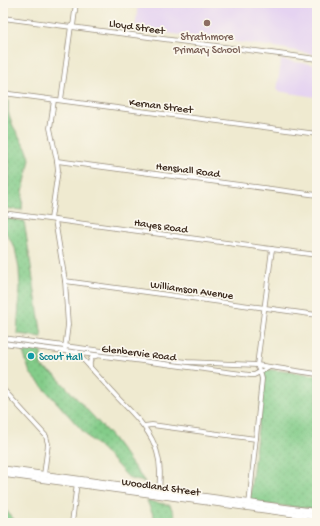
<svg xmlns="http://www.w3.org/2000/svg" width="320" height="526" font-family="'Gochi Hand',sans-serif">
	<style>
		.built { fill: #e5d3f1 }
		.grass { fill: url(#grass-dots); stroke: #5f7b54 }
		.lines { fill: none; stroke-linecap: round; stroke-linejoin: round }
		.minor-casing { stroke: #958a77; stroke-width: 5.5 }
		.major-casing { stroke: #958a77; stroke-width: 7 }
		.minor { stroke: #fff; stroke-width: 4 }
		.major { stroke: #fff; stroke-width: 5.5 }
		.education-dot { fill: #8d6e63; stroke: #fbf7ec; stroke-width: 1.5 }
		.culture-dot { fill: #0f9aa8; stroke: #fbf7ec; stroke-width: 1.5 }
		.labels { text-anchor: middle; stroke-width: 3.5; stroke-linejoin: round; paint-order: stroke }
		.street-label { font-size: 11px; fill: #3b2a1e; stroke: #fbf7ec }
		.education-label { font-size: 11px; fill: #785e54; stroke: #fbf7ec }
		.culture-label { font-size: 11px; fill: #0d838f; stroke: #fbf7ec; text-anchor: start }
	</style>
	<defs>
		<pattern id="grass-dots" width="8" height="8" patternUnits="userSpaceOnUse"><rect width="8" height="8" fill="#83cc89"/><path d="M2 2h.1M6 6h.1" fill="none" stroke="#72af76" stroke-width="1.8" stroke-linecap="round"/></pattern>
	</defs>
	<rect width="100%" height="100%" fill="#fbf7ec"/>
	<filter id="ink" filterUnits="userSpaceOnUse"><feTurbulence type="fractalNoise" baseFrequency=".025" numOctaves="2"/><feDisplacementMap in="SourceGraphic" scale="8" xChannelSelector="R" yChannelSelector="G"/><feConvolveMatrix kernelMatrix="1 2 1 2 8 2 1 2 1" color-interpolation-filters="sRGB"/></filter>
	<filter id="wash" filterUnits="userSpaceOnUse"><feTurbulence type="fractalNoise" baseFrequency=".012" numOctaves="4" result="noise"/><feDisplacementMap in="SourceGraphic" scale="16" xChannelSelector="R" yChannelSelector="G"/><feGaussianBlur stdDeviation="0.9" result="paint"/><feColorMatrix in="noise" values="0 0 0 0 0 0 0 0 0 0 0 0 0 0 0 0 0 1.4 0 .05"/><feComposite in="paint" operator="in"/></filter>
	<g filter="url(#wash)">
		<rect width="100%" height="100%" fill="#efead0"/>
		<!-- built -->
		<g class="built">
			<path d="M138,3H313L317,23V55L275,47L135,29Z"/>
			<path d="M281,60L317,65V128H312L315,97L277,91Z"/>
		</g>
		<!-- grass -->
		<g class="grass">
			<path d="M3,100H8V112L13,126L27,150L30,159L23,191L22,210L4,208L9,178V160L6,145L3,138Z"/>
			<path d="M3,218L24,221L42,337L17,334L20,288L19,269L15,248L3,228Z"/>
			<path d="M22,349L41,351V367L55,375L112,437L145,482L130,479L102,449L89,438L30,373Z"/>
			<path d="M265,369L317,375V509L249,503Z"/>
			<path d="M147,501L170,505L178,523H157Z"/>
			<path d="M3,507L17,523H3Z"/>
		</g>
	</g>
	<g filter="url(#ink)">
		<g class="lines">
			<!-- minor casing -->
			<g class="minor-casing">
				<g id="minor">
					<path d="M3,18L317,59"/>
					<path d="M73,26L76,3"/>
					<path d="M3,93L317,134"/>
					<path d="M61,100L71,26"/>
					<path d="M57,161L317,195"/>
					<path d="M3,213L317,255"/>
					<path d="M51,219L58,170L57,161L50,128L54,100"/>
					<path d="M55,220L65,281L68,325L65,348"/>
					<path d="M65,281L317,315"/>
					<path d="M3,338L187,362L257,365L317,374"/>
					<path d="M3,343L250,375H254L268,368"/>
					<path d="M77,352L79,355C92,369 105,384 118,398C133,414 151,430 157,452C161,465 160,478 159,492"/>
					<path d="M90,367C89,362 91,356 96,356"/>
					<path d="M3,389L46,436L48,444L44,475"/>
					<path d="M144,426L152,425L256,439"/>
					<path d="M249,505L262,379L261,375L257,365L272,249"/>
					<path d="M72,523L77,482"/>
				</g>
			</g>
			<!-- major casing -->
			<g class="major-casing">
				<g id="major">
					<path d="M3,469L317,512"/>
					<path d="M3,474L317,517"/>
				</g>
			</g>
			<!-- minor -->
			<use href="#minor" class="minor"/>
			<!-- major -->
			<use href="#major" class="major"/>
		</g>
	</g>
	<!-- markers -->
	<circle class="education-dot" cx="207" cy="23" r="4"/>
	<circle class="culture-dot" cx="31" cy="356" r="4"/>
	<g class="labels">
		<!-- street labels -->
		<g class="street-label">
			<text transform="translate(137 26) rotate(8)" y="4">Lloyd Street</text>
			<text transform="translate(161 105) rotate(7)" y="4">Kernan Street</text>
			<text transform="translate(188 169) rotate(7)" y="4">Henshall Road</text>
			<text transform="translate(161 225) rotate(8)" y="4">Hayes Road</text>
			<text transform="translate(192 289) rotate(8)" y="4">Williamson Avenue</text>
			<text transform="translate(139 352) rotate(7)" y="4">Glenbervie Road</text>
			<text transform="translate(161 486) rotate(8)" y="4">Woodland Street</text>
		</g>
		<!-- education labels -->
		<g class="education-label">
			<text x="207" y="40">Strathmore<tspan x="207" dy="13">Primary School</tspan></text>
		</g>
		<!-- culture labels -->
		<g class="culture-label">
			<text x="39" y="360">Scout Hall</text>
		</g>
	</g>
	<!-- margin -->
	<rect width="320" height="526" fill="none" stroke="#fbf7ec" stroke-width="16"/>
</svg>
